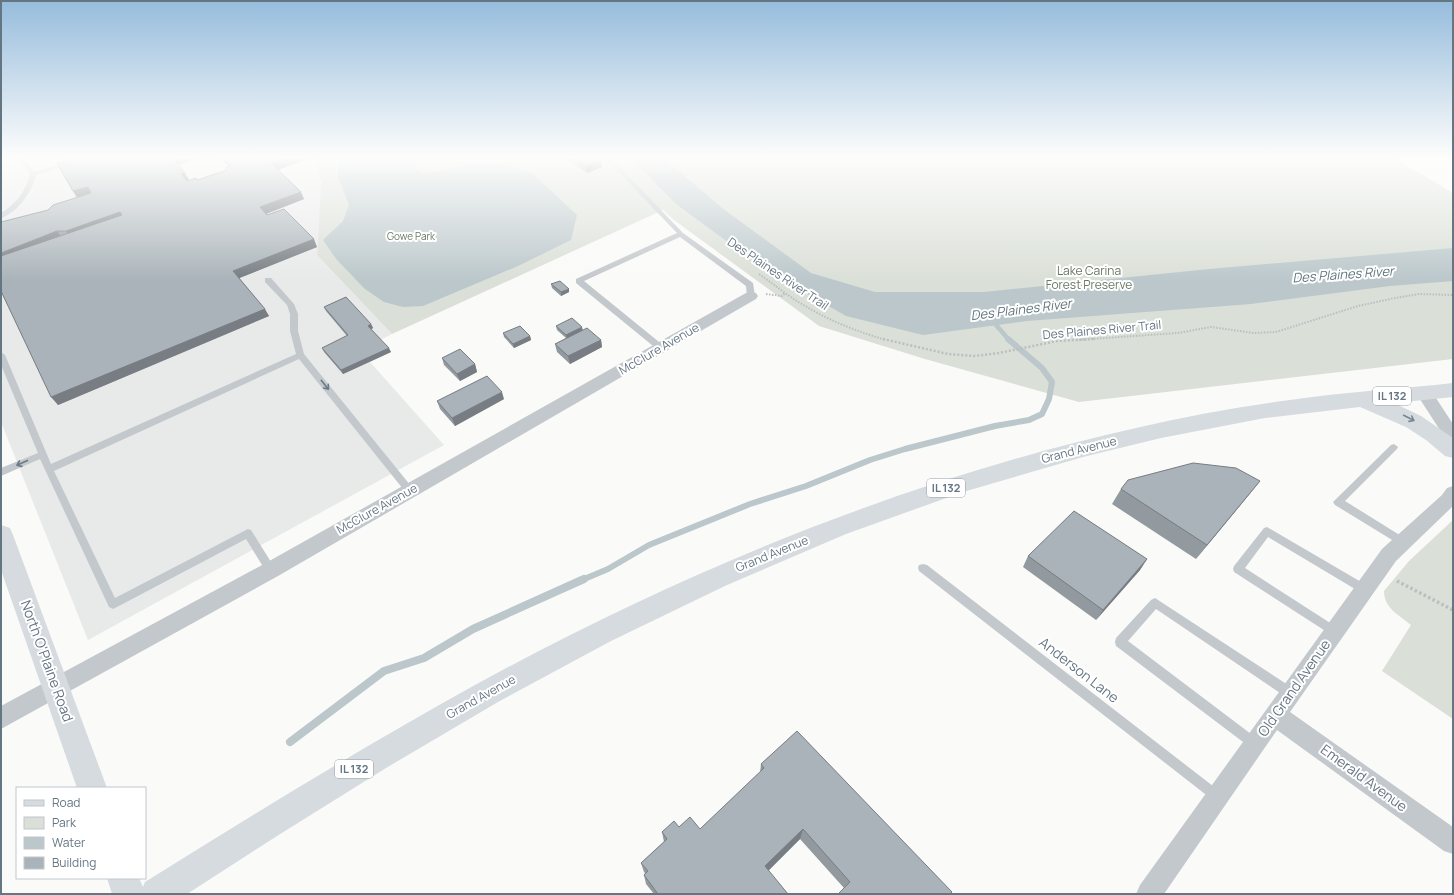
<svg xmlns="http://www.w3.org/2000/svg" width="1454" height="895" font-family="Manrope,sans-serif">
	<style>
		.built { fill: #e8e9e9 }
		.green { fill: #dadfd7 }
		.water { fill: #bbc7cb }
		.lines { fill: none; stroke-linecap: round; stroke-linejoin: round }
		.stream-far2 { stroke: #bbc7cb; stroke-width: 4.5 }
		.stream-far1 { stroke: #bbc7cb; stroke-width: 6 }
		.stream { stroke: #bbc7cb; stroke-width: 8 }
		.path-far2 { stroke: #bbbfc2; stroke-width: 2; stroke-dasharray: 1.5 1.5; stroke-linecap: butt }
		.path-far1 { stroke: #bbbfc2; stroke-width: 2.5; stroke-dasharray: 2 2; stroke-linecap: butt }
		.path { stroke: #bbbfc2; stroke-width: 3.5; stroke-dasharray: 2.5 2.5; stroke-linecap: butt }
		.lane { fill: #c3c8cc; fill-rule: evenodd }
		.street { fill: #c3c8cc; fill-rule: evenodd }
		.secondary { fill: #d6dbdf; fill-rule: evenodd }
		.primary { fill: #d6dbdf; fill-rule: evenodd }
		.wall { fill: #929a9f }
		.shaded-wall { fill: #777d82 }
		.building { fill: #aab3b9; stroke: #777d82 }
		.oneway { stroke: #6a7a87 }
		.oneway2 { stroke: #768591 }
		.labels { text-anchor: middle; stroke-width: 4; stroke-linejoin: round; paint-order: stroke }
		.far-park-label { font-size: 10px; fill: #687a64; stroke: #fff }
		.shield { fill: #fff; stroke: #939fa8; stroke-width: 1 }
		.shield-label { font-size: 11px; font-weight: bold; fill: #657683 }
		.park-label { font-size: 12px; fill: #687a64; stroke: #fff }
		.street-label { font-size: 12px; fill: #657683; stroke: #fff }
		.water-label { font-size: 13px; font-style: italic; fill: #60757c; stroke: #fff }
		.near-street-label { font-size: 14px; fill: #657683; stroke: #fff }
	</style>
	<rect width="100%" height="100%" fill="#fafaf8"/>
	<!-- built -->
	<path class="built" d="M1,156H315L321,183L317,255L392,334L380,340L391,352L370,362L444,445L88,640L1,422Z"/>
	<!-- green -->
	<g class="green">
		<path d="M315,156H1391L1453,193V359L1079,402L925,359L819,326L674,220L663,210L392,334L317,255L321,183Z"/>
		<path d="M1453,520V719L1382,671L1411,625C1399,615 1384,608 1384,591L1409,561Z"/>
	</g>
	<!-- water -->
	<g class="water">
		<path d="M338,156H418L416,168L423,173L437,172L474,163L499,164L531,172L577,215L571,240L518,266L423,306L403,307L384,302L365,289L337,260L323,240L343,221L349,205L338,177Z"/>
		<path d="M629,156H662L722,208L811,273L875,292H984L1209,269L1453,248V281L1390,286L1251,304L1027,321L923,335L846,316L766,270L676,204Z"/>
	</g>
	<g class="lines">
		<!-- stream-far2 -->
		<path class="stream-far2" d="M991,319L1009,340"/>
		<!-- stream-far1 -->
		<path class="stream-far1" d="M582,580L608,569L649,545L750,504L806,486L870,460L905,449L995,426L1029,420L1042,414L1049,399L1052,382L1042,368L1008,339"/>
		<!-- stream -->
		<path class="stream" d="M290,742L384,671L424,658L473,629L584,579"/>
		<!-- path-far2 -->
		<g class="path-far2">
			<path d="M759,274C775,285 790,298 807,307C832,322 859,332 886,340"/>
			<path d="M766,294L782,296L785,293"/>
			<path d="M1076,340L1178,333L1211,327L1254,333L1276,332L1358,306L1395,298L1419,294L1453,295"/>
		</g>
		<!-- path-far1 -->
		<path class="path-far1" d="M883,339L948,354L974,356L999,353L1057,341L1094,339"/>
		<!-- path -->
		<path class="path" d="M1397,581L1453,610"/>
		<!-- lane -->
		<g class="lane">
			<path d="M17,156H23L34,172L87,156H96L36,175C32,192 18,212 1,218V213C16,204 26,191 30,174Z"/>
			<path d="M603,156H609L683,233L753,283L755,296L754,298H751L747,296L746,286L680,237L584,281L664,346L665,348L661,351L658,350L576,283V279L677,233Z"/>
			<path d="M265,278H271L294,304L298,314V331L304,354L415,491L413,494H407L299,359L54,471L115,598L248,529L251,530L276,570L275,573L271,574L267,573L246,539L117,607L113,609L109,607L40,459L1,476V468L38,453L1,365V352L5,355L51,464L296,354L290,331V314L287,305L265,282Z"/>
			<path d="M1394,444L1398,447L1397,449L1345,501L1406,539L1407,542L1406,545L1402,546L1335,505L1333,502L1391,445Z"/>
			<path d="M1267,527L1368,586L1369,589L1368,592L1364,593L1360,592L1268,537L1245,568L1338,628L1339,631L1338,634L1334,636L1330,634L1234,572L1233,569L1234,566L1264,528Z"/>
			<path d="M923,564L927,565L1222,793L1224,797L1222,801L1218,803L1214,801L919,571L918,568L919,565Z"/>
			<path d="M1155,598L1294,689L1296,693L1294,697L1290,698L1286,697L1156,609L1128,641L1259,740L1261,744L1259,748L1255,750L1251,748L1116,646L1115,642L1116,638L1151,600Z"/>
		</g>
		<!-- street -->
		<g class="street">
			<path d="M751,292L756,293L758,296L756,299L278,576L1,729V706L264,564L746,293Z"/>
			<path d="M1424,387L1430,389L1453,424V443L1447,441L1416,393L1418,389Z"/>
			<path d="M1453,486V506L1396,561L1290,712L1453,827V854L1444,851L1277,730L1164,894H1136L1140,885L1382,549L1442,495L1447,488Z"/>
		</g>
		<!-- secondary -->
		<g class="secondary">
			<path d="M1,525L10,528L13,535L107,788H77L1,570Z"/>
			<path d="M107,878H139L146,894H112Z"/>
		</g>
		<!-- primary -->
		<path class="primary" d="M1453,383V397L1394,403L1421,416L1453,438V458L1445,456L1426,440L1406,427L1360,407L1265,418L1161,438L1083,457L963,492L846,534L727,585L611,641L498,702L386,768L277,836L187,894H140L145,882C254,814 363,747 475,685C683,571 905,480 1136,428C1187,416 1238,407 1290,400C1344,392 1399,389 1453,383Z"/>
	</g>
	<!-- wall -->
	<g class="wall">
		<path d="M218,156H306L308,159L278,170L304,199L266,214L317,247L239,278L269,316L58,405L48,210L77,197L73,191L179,165L185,173L189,180L187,181L197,180L226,170L225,168L229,167Z"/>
		<path d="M561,156H594L602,167L587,173Z"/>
		<path d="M551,284L569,289V292L561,296L552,288Z"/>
		<path d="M324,307L371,324L373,328L371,329L391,352L343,374L324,352L322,348L347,336L326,311Z"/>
		<path d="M556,326L583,330L601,340L602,347L570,364L557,352L555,344L566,338L557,330Z"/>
		<path d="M503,333L530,336L531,340L514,348L504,337Z"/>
		<path d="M442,358L475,364L477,372L460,381L444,365Z"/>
		<path d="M504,399L455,426L440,409L437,401Z"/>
		<path d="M1260,481L1196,559L1112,504L1121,489Z"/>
		<path d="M1028,556L1147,559L1140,570L1096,620L1023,567Z"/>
		<path d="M761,764L950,894L844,888L800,839L768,871L788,894H654L646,884L644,875L645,873L644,872L641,863L664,842L662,832L679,827L700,829L760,773Z"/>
	</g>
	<!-- shaded-wall -->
	<g class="shaded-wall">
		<path d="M181,156H207L177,165L173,158Z"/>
		<path d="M294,156H306L308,159L274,171L271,163Z"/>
		<path d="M601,160L602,167L587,173L586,166Z"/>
		<path d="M185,173L189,180L185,182L181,174Z"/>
		<path d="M88,187L93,194L78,199L73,191Z"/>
		<path d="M301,192L304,199L263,215L260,207Z"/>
		<path d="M120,212L125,220L72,239L66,231Z"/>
		<path d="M57,231L63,239L1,263V253Z"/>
		<path d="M314,239L317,247L237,279L233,271Z"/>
		<path d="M569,289V292L561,296V292Z"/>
		<path d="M265,309L269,316L58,405L51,397Z"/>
		<path d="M371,324L373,328L370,330L368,326Z"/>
		<path d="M582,327L583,331L567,339L566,335Z"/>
		<path d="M530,336L531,340L514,348L513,344Z"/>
		<path d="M601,340L602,347L570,364L568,356Z"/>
		<path d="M389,348L391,352L343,374L341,370Z"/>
		<path d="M475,364L477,372L460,381L457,374Z"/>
		<path d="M502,392L504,399L455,426L452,418Z"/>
		<path d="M1260,481L1248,496L1196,559L1207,545Z"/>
		<path d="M1147,559L1140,570L1096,620L1103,610Z"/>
		<path d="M803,829L800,839L764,875L765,866Z"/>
	</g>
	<!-- building -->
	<g class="building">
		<path d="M83,156H181L173,158L185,173L181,174L187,181L196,178L197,180L227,170L225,168L231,166L221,156H294L271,163L301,192L260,207L267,215L284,209L314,239L233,271L265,309L51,397L1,291V256L122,215L120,212L66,231H57L1,253V222L48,210L53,205L91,193L88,187L73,191L57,163Z"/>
		<path d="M571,156H594L601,160L586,166Z"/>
		<path d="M560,281L569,289L561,292L551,284Z"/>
		<path d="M346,297L371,324L368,326L389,348L341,370L322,348L348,335L324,307Z"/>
		<path d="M572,318L582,327L566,335L556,326Z"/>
		<path d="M520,326L530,336L513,344L503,333Z"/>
		<path d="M587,328L601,340L568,356L555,344Z"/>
		<path d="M460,349L475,364L457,374L442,358Z"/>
		<path d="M487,376L502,392L452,418L437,401Z"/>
		<path d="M1193,463L1236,468L1260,481L1207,545L1121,489L1128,480Z"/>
		<path d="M1074,511L1147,559L1103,610L1028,556Z"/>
		<path d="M797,731L952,892L950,894H838L850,882L803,829L765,866L788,894H658L644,875L648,871L641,863L667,839L662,832L674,821L679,827L690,817L700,829L764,768L761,764Z"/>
	</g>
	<!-- one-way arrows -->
	<defs><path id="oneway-shaft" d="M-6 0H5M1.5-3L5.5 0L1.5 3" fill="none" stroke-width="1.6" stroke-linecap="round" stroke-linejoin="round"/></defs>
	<g class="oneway">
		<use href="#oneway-shaft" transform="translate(325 385) rotate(51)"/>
		<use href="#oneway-shaft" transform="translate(22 463) rotate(156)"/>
	</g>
	<use class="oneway2" href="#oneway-shaft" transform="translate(1409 418) rotate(27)"/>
	<!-- sky -->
	<linearGradient id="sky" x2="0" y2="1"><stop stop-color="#96bcdc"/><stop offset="0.56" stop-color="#fdfdfc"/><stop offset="1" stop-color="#fdfdfc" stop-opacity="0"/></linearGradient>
	<rect width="1454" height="281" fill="url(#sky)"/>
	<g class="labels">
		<!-- far-park labels -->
		<g class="far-park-label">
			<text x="411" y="240">Gowe Park</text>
		</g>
		<!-- shield labels -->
		<g class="shield">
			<rect x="1373" y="387" width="38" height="18" rx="3"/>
			<rect x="927" y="479" width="38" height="18" rx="3"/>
			<rect x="335" y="760" width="38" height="18" rx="3"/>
		</g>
		<g class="shield-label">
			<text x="1392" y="400">IL 132</text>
			<text x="946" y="492">IL 132</text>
			<text x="354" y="773">IL 132</text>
		</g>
		<!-- park labels -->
		<g class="park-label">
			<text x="1089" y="275">Lake Carina<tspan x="1089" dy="14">Forest Preserve</tspan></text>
		</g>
		<!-- street labels -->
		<g class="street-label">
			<text transform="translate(778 274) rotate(34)" y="4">Des Plaines River Trail</text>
			<text transform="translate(1102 330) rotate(-5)" y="4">Des Plaines River Trail</text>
			<text transform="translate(659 349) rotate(-30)" y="4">McClure Avenue</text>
			<text transform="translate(1079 450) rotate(-14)" y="4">Grand Avenue</text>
			<text transform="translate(377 509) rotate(-29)" y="4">McClure Avenue</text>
			<text transform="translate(772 554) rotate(-22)" y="4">Grand Avenue</text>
			<text transform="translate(481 697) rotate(-29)" y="4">Grand Avenue</text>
		</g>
		<!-- water labels -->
		<g class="water-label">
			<text transform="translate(1343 274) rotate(-4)" y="5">Des Plaines River</text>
			<text transform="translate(1021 309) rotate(-7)" y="5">Des Plaines River</text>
		</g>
		<!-- near-street labels -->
		<g class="near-street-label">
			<text transform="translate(47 661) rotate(70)" y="5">North O'Plaine Road</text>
			<text transform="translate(1079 670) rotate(38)" y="5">Anderson Lane</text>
			<text transform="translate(1294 688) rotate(-55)" y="5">Old Grand Avenue</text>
			<text transform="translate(1364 778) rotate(36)" y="5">Emerald Avenue</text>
		</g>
	</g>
	<!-- border -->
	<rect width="1454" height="895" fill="none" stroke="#657683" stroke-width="4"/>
	<!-- legend -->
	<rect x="16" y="787" width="130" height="92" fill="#ffffff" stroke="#c1c8cd"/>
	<rect x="24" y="800" width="20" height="6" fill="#d6dbdf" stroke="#c1c8cd"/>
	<text x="52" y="807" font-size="12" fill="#657683">Road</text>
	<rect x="24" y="817" width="20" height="12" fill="#dadfd7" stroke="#c1c8cd"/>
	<text x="52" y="827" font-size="12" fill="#657683">Park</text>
	<rect x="24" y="837" width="20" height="12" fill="#bbc7cb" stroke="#c1c8cd"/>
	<text x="52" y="847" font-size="12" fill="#657683">Water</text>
	<rect x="24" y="857" width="20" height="12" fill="#aab3b9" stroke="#c1c8cd"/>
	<text x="52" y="867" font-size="12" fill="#657683">Building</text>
</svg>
